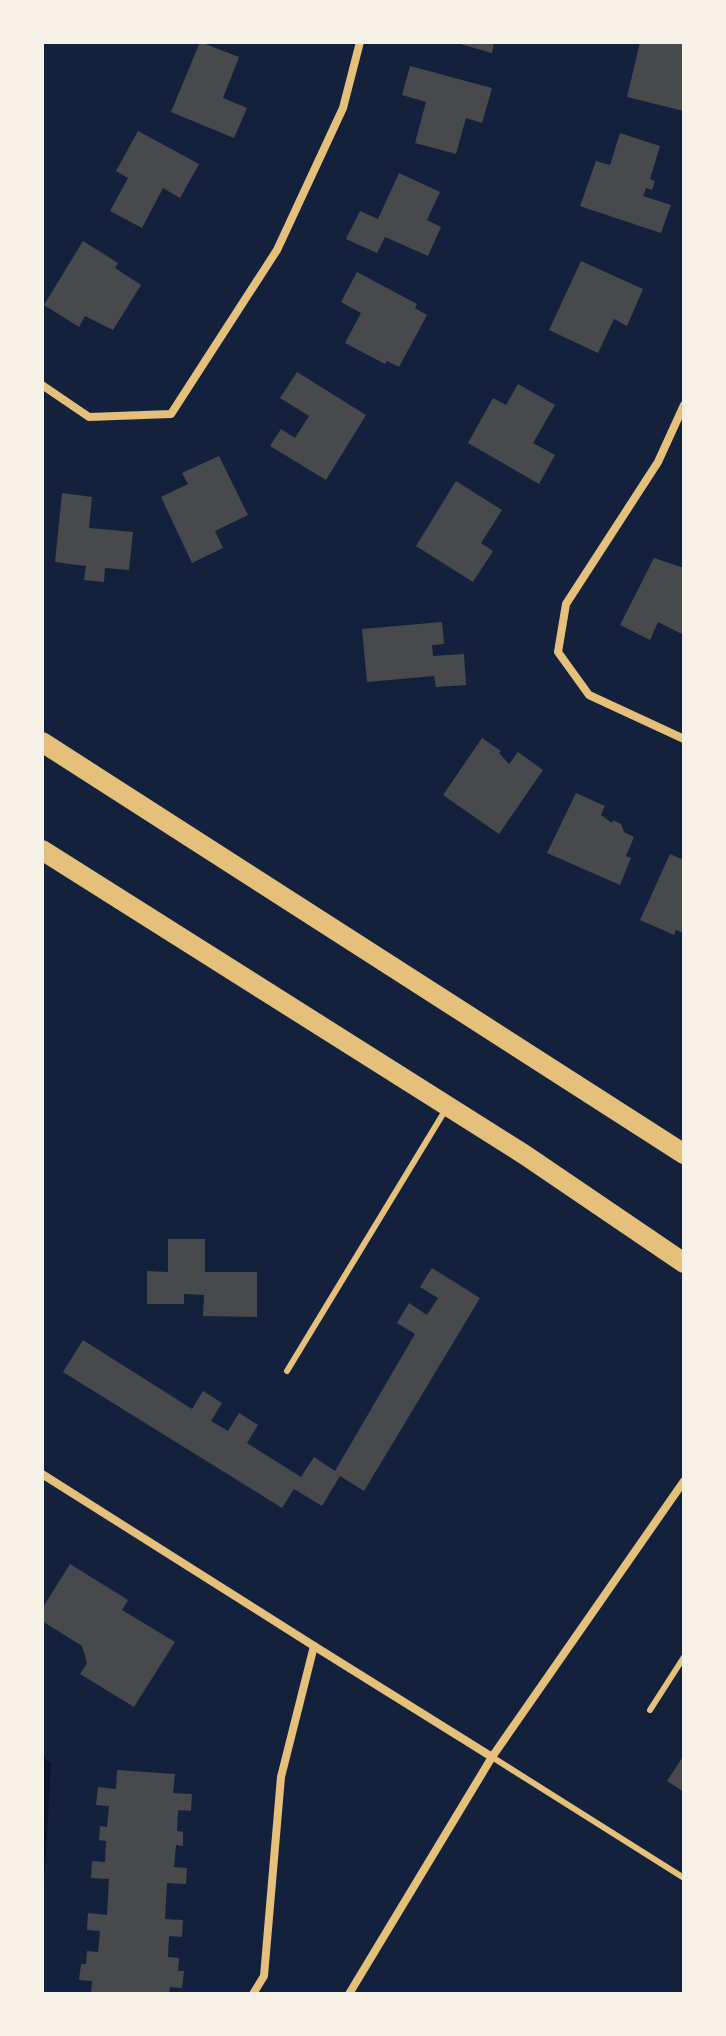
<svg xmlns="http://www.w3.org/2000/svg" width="726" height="2036" font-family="Figtree,sans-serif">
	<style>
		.water { fill: #0b132b }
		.building { fill: #48494c }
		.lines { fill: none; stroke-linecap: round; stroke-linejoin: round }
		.service { stroke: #e5c07b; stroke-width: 6 }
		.minor { stroke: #e5c07b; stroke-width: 8 }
		.primary { stroke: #e5c07b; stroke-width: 20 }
	</style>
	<rect width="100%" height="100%" fill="#14213d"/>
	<!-- water -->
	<path class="water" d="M42,1755L51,1764L42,1922Z"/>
	<!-- building -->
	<g class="building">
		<path d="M200,42L239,57L223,98L247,108L234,138L171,112Z"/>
		<path d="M453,42H494L492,53Z"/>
		<path d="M640,42H684V111L627,97Z"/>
		<path d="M410,66L492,88L482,123L466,118L456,154L415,143L426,102L402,95Z"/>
		<path d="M138,131L199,164L180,198L163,188L142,228L110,211L128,178L116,171Z"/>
		<path d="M620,133L660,146L650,179L655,181L652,190L646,188L643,196L671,205L661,233L580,206L596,161L610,165Z"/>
		<path d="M399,173L440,192L427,220L441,227L428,256L385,237L377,253L346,239L360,211L378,219Z"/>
		<path d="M83,241L118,263L115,268L141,285L113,330L85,316L79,327L44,305Z"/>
		<path d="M581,261L643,289L627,326L614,319L598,353L549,330Z"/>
		<path d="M357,272L417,304L415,308L427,315L399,367L387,361L385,364L345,343L361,313L341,302Z"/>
		<path d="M297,372L366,415L326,480L270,446L281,429L295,438L309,416L280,398Z"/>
		<path d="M518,384L555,405L533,443L555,455L539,484L468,443L493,398L506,405Z"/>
		<path d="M219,456L248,515L215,531L223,548L192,563L161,497L188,484L182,473Z"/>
		<path d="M456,481L502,510L481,543L493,551L473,582L416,546Z"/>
		<path d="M62,493L92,497L89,528L133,532L129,570L105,568L104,582L84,580L86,566L55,562Z"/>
		<path d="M654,558L684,568V635L658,622L650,640L620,625Z"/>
		<path d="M442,622L444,644L432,645L433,656L464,654L466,685L436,687L434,676L367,682L362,629Z"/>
		<path d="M482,738L501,751L499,753L509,764L518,752L543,770L499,834L443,795Z"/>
		<path d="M576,793L605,806L601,815L612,823L613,820L621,824L624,832L634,837L626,856L631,858L620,885L547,853Z"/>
		<path d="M670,854L684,860V933L676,930L674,935L640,920Z"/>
		<path d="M168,1239H205V1272H257V1317L203,1316L204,1295L184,1294V1304H147V1271L168,1272Z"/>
		<path d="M432,1268L480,1298L364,1491L340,1476L322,1506L294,1489L282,1508L63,1372L83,1340L192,1409L203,1391L222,1403L211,1421L228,1431L239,1413L258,1425L247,1443L301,1477L314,1457L335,1471L415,1334L397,1323L409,1303L427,1315L438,1298L420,1287Z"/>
		<path d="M70,1564L128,1600L122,1610L175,1642L134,1707L80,1674L87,1663L82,1646L42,1621V1609Z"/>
		<path d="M684,1755V1792L667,1781Z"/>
		<path d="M117,1770L175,1774L173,1793L192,1794L191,1811L178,1810L177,1831L183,1832V1846L176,1845L174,1867L187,1868L186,1884L167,1883L165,1919L183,1920L182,1937L169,1936L168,1957L179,1958L178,1971H184L182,1988L170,1987L169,1994H91L92,1981L79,1980L81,1964H86L87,1951L98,1952L100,1931L87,1930L88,1913L107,1915L109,1879L91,1878L92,1861L105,1862L106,1841L99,1840L100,1826L107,1827L109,1806L96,1805L98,1787L116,1789Z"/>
	</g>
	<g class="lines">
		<!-- service -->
		<g class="service">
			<path d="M287,1371L446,1109"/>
			<path d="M650,1710L684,1657"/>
			<path d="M492,1757L684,1878"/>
		</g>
		<!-- minor -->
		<g class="minor">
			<path d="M42,385L89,417L171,414L277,250L343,108L360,42"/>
			<path d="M684,405L658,462L566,604L558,652L589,695L684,739"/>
			<path d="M42,1474L314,1646L281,1777L264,1976L253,1994"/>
			<path d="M314,1646L492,1757"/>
			<path d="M349,1994L492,1757L684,1481"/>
		</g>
		<!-- primary -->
		<g class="primary">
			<path d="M42,742L684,1154"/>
			<path d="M42,850L525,1155L684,1263"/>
		</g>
	</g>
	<!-- border -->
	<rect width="726" height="2036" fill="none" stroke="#f6f1e7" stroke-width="88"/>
</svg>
